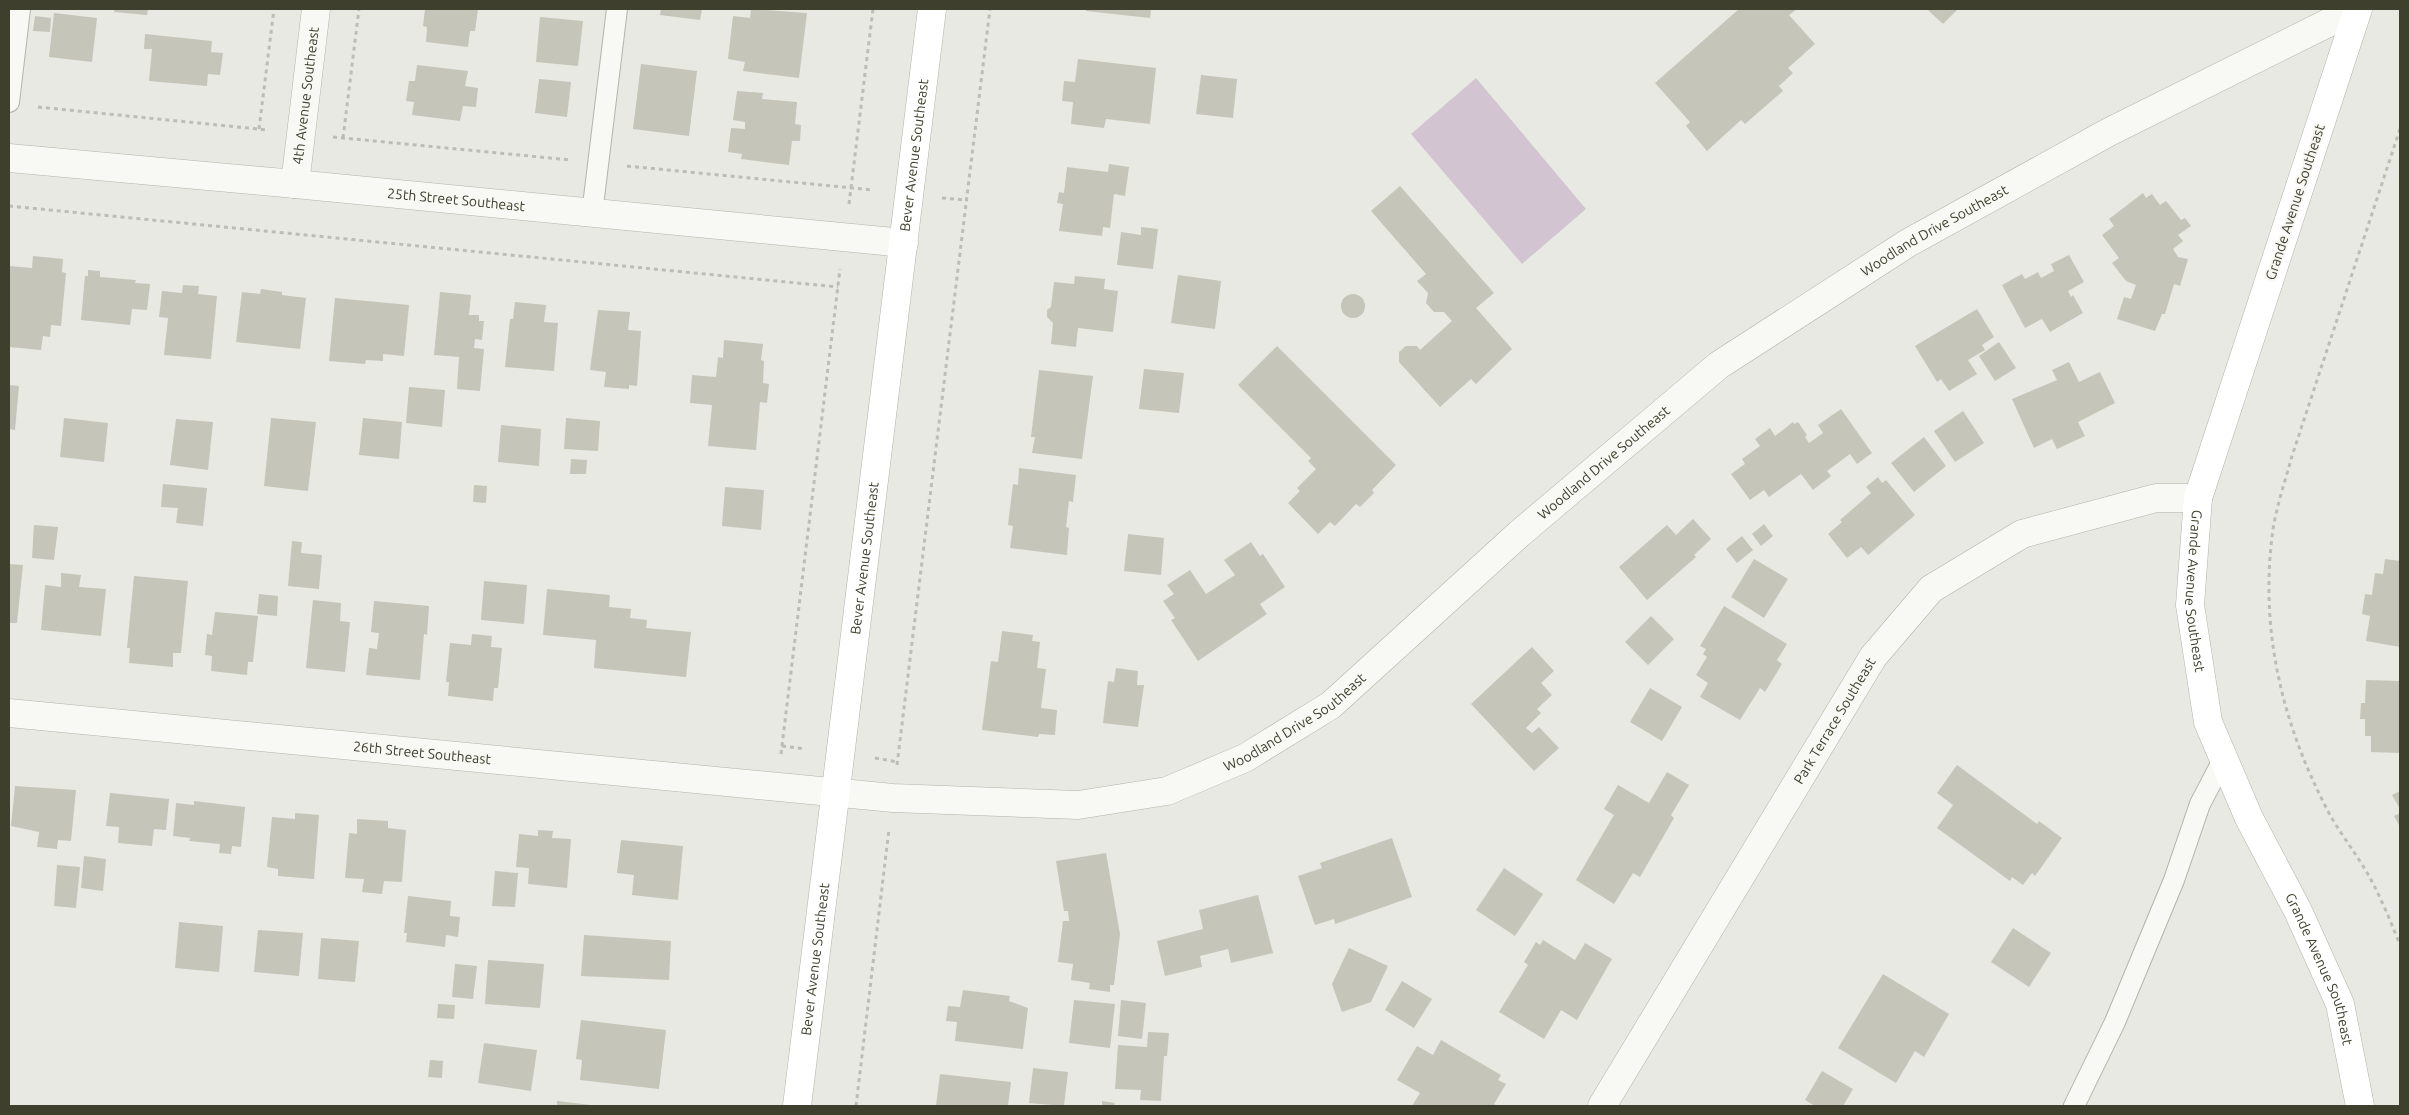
<svg xmlns="http://www.w3.org/2000/svg" width="2409" height="1115" font-family="Ubuntu,sans-serif">
	<style>
		.green { fill: #d2c5d1 }
		.building { fill: #c5c5ba }
		.lines { fill: none; stroke-linecap: round; stroke-linejoin: round }
		.lane-casing { stroke: #b3b3a9; stroke-width: 22 }
		.street-casing { stroke: #b3b3a9; stroke-width: 29 }
		.secondary-casing { stroke: #b3b3a9; stroke-width: 29 }
		.path { stroke: #bdbdb5; stroke-width: 3; stroke-dasharray: 4 4; stroke-linecap: butt }
		.lane { stroke: #f8f8f5; stroke-width: 20 }
		.street { stroke: #f8f8f5; stroke-width: 28 }
		.secondary { stroke: #fff; stroke-width: 28 }
		.labels { text-anchor: middle; stroke-width: 4; stroke-linejoin: round; paint-order: stroke }
		.street-label { font-size: 14px; fill: #3f3f2d; stroke: #f7f6f2 }
	</style>
	<rect width="100%" height="100%" fill="#e9e9e3"/>
	<!-- green -->
	<path class="green" d="M1476,78L1586,209L1522,264L1411,134Z"/>
	<!-- building -->
	<g class="building">
		<path d="M115,9H148L147,15L114,12Z"/>
		<path d="M425,9H478L475,31H470L468,47L426,42L427,27L423,26Z"/>
		<path d="M661,9H702L700,20L660,15Z"/>
		<path d="M751,9L807,13L799,78L743,71L745,62L728,59L733,16L750,18Z"/>
		<path d="M1086,9H1151L1150,18L1086,11Z"/>
		<path d="M1739,9H1797L1789,15L1815,44L1788,68L1793,73L1779,86L1783,91L1745,124L1741,120L1707,151L1686,126L1690,122L1655,83Z"/>
		<path d="M1927,9H1958L1943,24Z"/>
		<path d="M54,13L97,18L92,62L49,57Z"/>
		<path d="M35,16L51,18L50,32L33,31Z"/>
		<path d="M540,17L583,21L578,66L536,62Z"/>
		<path d="M145,34L212,41L211,52L223,53L220,75L208,74L207,86L149,81L152,49H144Z"/>
		<path d="M1078,59L1156,68L1150,124L1106,119L1104,128L1071,124L1073,102L1062,101L1064,81L1075,82Z"/>
		<path d="M641,64L697,71L689,136L633,129Z"/>
		<path d="M417,65L468,71L465,86L478,88L476,107L463,106L460,121L412,115L414,102L406,101L409,81H415Z"/>
		<path d="M1201,75L1237,79L1233,118L1196,114Z"/>
		<path d="M539,79L571,82L567,117L535,113Z"/>
		<path d="M737,91L763,93L762,99L797,102L795,124L801,125L800,141H792L789,165L741,159L742,154L728,152L731,128L745,129V122L733,120Z"/>
		<path d="M1109,164L1129,167L1125,196L1114,194L1110,228L1103,227L1102,236L1059,231L1063,204L1057,203L1059,192L1064,193L1067,167L1108,172Z"/>
		<path d="M1400,186L1494,293L1476,308L1512,349L1476,384L1471,379L1440,407L1399,362V352L1406,346H1417L1420,350L1452,321L1444,312H1434L1426,303L1428,293L1417,281L1426,274L1371,211Z"/>
		<path d="M2143,193L2146,198L2152,194L2160,205L2166,201L2181,220L2185,218L2191,226L2178,235L2183,241L2173,249L2178,257L2188,259L2180,286L2174,284L2165,314H2162L2155,331L2117,319L2124,297L2131,299L2136,285L2126,281L2112,263L2119,258L2102,235L2114,226L2109,219Z"/>
		<path d="M1141,227L1158,229L1153,269L1117,265L1121,232L1141,235Z"/>
		<path d="M2069,255L2084,282L2068,291L2071,297L2073,295L2083,313L2050,332L2042,319L2025,328L2002,285L2022,274L2025,279L2038,272L2041,278L2054,271L2051,264Z"/>
		<path d="M33,256L63,259L62,272L66,273L61,326L51,325L50,337L43,336L41,350L9,347V266L32,268Z"/>
		<path d="M88,270L100,271V277L136,280L135,283L150,284L147,310L132,309L130,325L81,320L85,276H88Z"/>
		<path d="M1178,275L1221,281L1215,329L1171,323Z"/>
		<path d="M1075,276L1105,279L1104,289L1118,291L1113,332L1078,328L1076,347L1051,344L1053,323L1047,317V310L1051,307L1054,282L1074,284Z"/>
		<path d="M183,285L199,286L198,294L217,296L211,359L164,355L168,318L159,317L162,291L182,293Z"/>
		<path d="M261,289L282,292V295L306,298L300,349L236,342L242,292L260,294Z"/>
		<path d="M440,292L471,295L469,315H479V321H484L482,340L475,339L474,348L484,349L480,391L457,389L459,357L434,355Z"/>
		<circle cx="1353" cy="306" r="12"/>
		<path d="M335,298L409,305L404,356L383,354V361L366,360L365,364L329,361Z"/>
		<path d="M515,302L546,305L544,322L558,323L554,371L505,367L510,319H513Z"/>
		<path d="M1977,309L1994,337L1982,345L1985,350L1968,360L1977,374L1949,391L1941,379L1937,382L1915,346Z"/>
		<path d="M598,310L630,312L628,330L641,331L637,386L629,385V389L604,387L606,372L590,370Z"/>
		<path d="M724,340L763,344L761,360L764,361L763,383L769,384L767,403L760,402L756,450L708,446L712,405L690,403L692,375L716,377L718,357L723,358Z"/>
		<path d="M1999,342L2016,368L1995,381L1979,356Z"/>
		<path d="M1277,346L1396,465L1372,490L1374,493L1360,507L1356,504L1335,526L1330,522L1318,534L1288,503L1300,491L1297,488L1316,469L1308,461L1311,458L1238,385Z"/>
		<path d="M2069,362L2079,382L2100,372L2115,403L2078,422L2085,436L2057,449L2052,439L2034,448L2012,399L2057,380L2052,370Z"/>
		<path d="M1144,369L1184,373L1179,413L1139,409Z"/>
		<path d="M1039,370L1093,376L1082,459L1032,453L1035,437H1031Z"/>
		<path d="M9,385L19,386L15,430L9,429Z"/>
		<path d="M409,387L445,390L442,427L406,423Z"/>
		<path d="M1841,409L1872,453L1857,464L1850,454L1827,471L1831,476L1813,490L1801,474L1769,497L1764,490L1750,500L1731,474L1745,464L1742,459L1760,446L1755,439L1770,428L1775,436L1793,422L1794,424L1798,422L1807,435L1805,437L1809,443L1823,433L1818,425Z"/>
		<path d="M1963,411L1984,443L1955,462L1934,431Z"/>
		<path d="M64,418L108,423L104,462L60,457Z"/>
		<path d="M271,418L316,422L308,491L264,486Z"/>
		<path d="M363,418L402,422L399,459L359,455Z"/>
		<path d="M566,418L600,421L598,451L564,449Z"/>
		<path d="M176,419L213,422L208,470L170,465Z"/>
		<path d="M501,425L541,429L539,466L498,462Z"/>
		<path d="M1924,437L1946,466L1914,492L1891,463Z"/>
		<path d="M571,459L587,460L586,474H570Z"/>
		<path d="M1019,468L1076,475L1073,502L1069,501L1066,527L1069,528L1067,555L1010,548L1013,526L1008,525L1013,484L1018,485Z"/>
		<path d="M1878,477L1882,483L1886,480L1915,515L1868,555L1861,547L1847,558L1828,534L1842,522L1840,520L1871,493L1866,487Z"/>
		<path d="M163,484L207,488L203,526L176,523L178,508L161,507Z"/>
		<path d="M474,485L487,486L486,503L473,502Z"/>
		<path d="M725,487L764,490L761,530L722,526Z"/>
		<path d="M1693,519L1711,539L1694,555L1696,557L1647,600L1619,567L1667,525L1676,535Z"/>
		<path d="M1764,524L1773,536L1761,546L1752,534Z"/>
		<path d="M34,525L58,527L54,560L32,558Z"/>
		<path d="M1128,534L1164,538L1161,575L1124,571Z"/>
		<path d="M1742,536L1753,550L1737,563L1726,549Z"/>
		<path d="M292,541L302,542L301,553L322,555L319,589L288,586Z"/>
		<path d="M1251,542L1260,556L1263,554L1285,587L1260,604L1267,614L1198,661L1171,620L1175,618L1163,601L1174,594L1167,585L1190,570L1206,594L1235,575L1224,560Z"/>
		<path d="M1754,559L1788,579L1764,618L1731,597Z"/>
		<path d="M2385,559L2400,561V647L2366,641L2370,616L2362,614L2365,594L2372,595L2375,573L2383,574Z"/>
		<path d="M9,564L23,565L17,623H9Z"/>
		<path d="M61,573L81,575L79,587L106,589L101,636L41,630L45,585L61,587Z"/>
		<path d="M134,576L188,581L181,653H173V667L129,663L130,648H127Z"/>
		<path d="M484,581L527,585L524,624L481,620Z"/>
		<path d="M547,589L610,595L609,607L631,609L630,618L647,620L646,628L691,632L686,677L594,668L596,640L543,635Z"/>
		<path d="M259,594L278,596L277,616L257,614Z"/>
		<path d="M313,600L341,603L340,621L350,622L345,672L306,668Z"/>
		<path d="M374,601L429,606L427,635L424,634L420,680L366,675L369,648L377,649L379,633L371,632Z"/>
		<path d="M1724,606L1787,644L1777,660L1782,664L1765,692L1760,688L1740,720L1700,697L1708,683L1696,675L1707,657L1703,654L1706,649L1700,646Z"/>
		<path d="M215,612L258,616L253,662H248L247,675L211,671L212,656L205,655L207,634L212,635Z"/>
		<path d="M1651,616L1674,639L1648,665L1625,642Z"/>
		<path d="M1002,631L1033,635L1032,641L1040,642L1037,668L1046,669L1041,708L1057,710L1055,735L1039,734L1038,737L982,730L991,661L998,662Z"/>
		<path d="M472,634L492,636L491,647L502,648L498,688H494L493,701L448,696L449,682H446L450,643L471,645Z"/>
		<path d="M1532,647L1554,671L1541,683L1552,695L1537,709L1541,713L1526,728L1532,733L1539,727L1559,748L1534,771L1471,704Z"/>
		<path d="M1116,668L1138,671L1137,685H1144L1138,727L1103,723L1108,681L1114,682Z"/>
		<path d="M2366,680L2400,681V753L2371,752V736H2365V719H2360L2361,703H2365Z"/>
		<path d="M1650,688L1682,707L1662,741L1630,722Z"/>
		<path d="M1957,765L2037,824L2039,821L2062,838L2035,876L2032,873L2023,885L2012,877L2010,881L1937,828L1953,805L1937,793Z"/>
		<path d="M1667,772L1689,785L1671,815L1674,818L1640,877L1633,873L1614,904L1576,880L1614,815L1604,809L1618,785L1649,803Z"/>
		<path d="M15,786L76,790L71,841L58,840L57,849L37,847L39,832L11,826Z"/>
		<path d="M2400,791V809L2392,795Z"/>
		<path d="M110,793L169,799L166,830L154,829L152,846L118,843L119,827L106,826Z"/>
		<path d="M194,801L245,807L241,847L232,846L231,854L219,853L220,844L189,841L190,838L173,836L176,803L194,805Z"/>
		<path d="M295,813L319,815L314,879L278,876V869L267,867L272,817L295,819Z"/>
		<path d="M2400,813V827L2394,816Z"/>
		<path d="M357,819L388,821V828L406,830L402,882L384,881L382,894L362,892L364,879L345,878L349,833L357,834Z"/>
		<path d="M538,830L553,831L552,838L571,839L567,888L528,884L529,868L516,867L519,834L538,836Z"/>
		<path d="M1392,838L1412,897L1335,924L1334,919L1315,925L1298,876L1322,868L1320,863Z"/>
		<path d="M621,840L683,846L678,900L632,895L634,875L617,873Z"/>
		<path d="M1106,853L1120,934L1114,985H1110V992L1089,989L1090,983L1071,980L1073,964L1058,962L1063,921H1069L1068,911H1064L1056,861Z"/>
		<path d="M84,856L106,859L103,891L81,888Z"/>
		<path d="M57,865L80,867L76,908L54,906Z"/>
		<path d="M1504,868L1543,894L1515,936L1476,910Z"/>
		<path d="M495,871L518,873L515,907L492,906Z"/>
		<path d="M1258,895L1273,953L1231,963L1228,949L1200,956L1202,967L1165,976L1157,941L1203,929L1199,910Z"/>
		<path d="M408,896L451,901L450,916L460,917L458,937L446,935L445,947L406,942L407,933H404Z"/>
		<path d="M179,922L223,926L219,972L175,968Z"/>
		<path d="M2013,928L2051,953L2029,987L1991,962Z"/>
		<path d="M258,930L303,933L299,976L254,972Z"/>
		<path d="M584,935L671,941L669,980L581,976Z"/>
		<path d="M321,938L359,941L355,982L318,979Z"/>
		<path d="M1543,940L1575,960L1585,943L1612,959L1577,1020L1561,1010L1544,1039L1499,1012L1528,965L1524,962L1536,942L1540,945Z"/>
		<path d="M1349,948L1388,966L1371,1002L1342,1012L1332,984Z"/>
		<path d="M488,960L544,964L540,1008L485,1004Z"/>
		<path d="M455,964L477,966L473,999L452,997Z"/>
		<path d="M1883,974L1949,1014L1924,1057L1915,1051L1896,1083L1838,1048Z"/>
		<path d="M1402,981L1432,999L1414,1028L1385,1010Z"/>
		<path d="M963,990L1010,996L1009,1001L1028,1008L1023,1049L955,1041L957,1022L946,1021L948,1006L960,1007Z"/>
		<path d="M1074,1000L1115,1004L1110,1048L1069,1043Z"/>
		<path d="M1121,1000L1146,1003L1142,1039L1118,1036Z"/>
		<path d="M438,1004L455,1005L454,1019L437,1018Z"/>
		<path d="M581,1020L666,1030L659,1089L580,1080L582,1060L576,1059Z"/>
		<path d="M1148,1032L1169,1033L1167,1056H1164L1161,1101L1140,1100L1141,1090L1115,1089L1118,1045L1147,1047Z"/>
		<path d="M1441,1040L1501,1075L1498,1080L1506,1084L1494,1104L1498,1106H1412L1420,1093L1397,1080L1417,1046L1433,1055Z"/>
		<path d="M484,1043L537,1050L531,1091L478,1083Z"/>
		<path d="M430,1060L443,1061L442,1078L428,1077Z"/>
		<path d="M1033,1068L1068,1072L1064,1106L1029,1103Z"/>
		<path d="M1822,1071L1853,1089L1843,1106H1815L1805,1100Z"/>
		<path d="M940,1074L1011,1082L1008,1106H936Z"/>
		<path d="M557,1101L591,1105L590,1106H557Z"/>
		<path d="M1102,1101L1115,1103L1114,1106H1102Z"/>
	</g>
	<g class="lines">
		<!-- lane casing -->
		<g class="lane-casing">
			<g id="lane">
				<path d="M9,102L20,9"/>
				<path d="M592,214L617,9"/>
				<path d="M2074,1106L2115,1022L2174,880L2200,804L2224,758"/>
			</g>
		</g>
		<!-- street casing -->
		<g class="street-casing">
			<g id="street">
				<path id="s1" d="M9,158L295,184L904,243"/>
				<path id="s2" d="M295,184L316,9"/>
				<path id="s3" d="M9,713L893,798L1078,805L1167,791L1245,758L1331,705L1519,534L1719,365L1908,243L2109,132L2356,9"/>
				<path id="s4" d="M1602,1106L1873,657L1931,589L2022,534L2156,498H2198"/>
			</g>
		</g>
		<!-- secondary casing -->
		<g class="secondary-casing">
			<g id="secondary">
				<path id="s5" d="M2358,9L2198,498L2190,605L2208,722L2249,818L2298,911L2340,1004L2360,1106"/>
				<path id="s6" d="M797,1106L932,9"/>
			</g>
		</g>
		<!-- path -->
		<g class="path">
			<path d="M38,107L268,130"/>
			<path d="M259,129L274,9"/>
			<path d="M2400,129L2292,456C2285,482 2275,510 2272,537C2260,635 2284,729 2330,815C2342,836 2357,855 2369,876C2381,898 2391,922 2400,945"/>
			<path d="M333,137L571,160"/>
			<path d="M343,138L359,9"/>
			<path d="M627,166L873,190"/>
			<path d="M942,198L966,200"/>
			<path d="M849,204L873,9"/>
			<path d="M9,206L838,287"/>
			<path d="M782,746L805,749"/>
			<path d="M781,754L840,269"/>
			<path d="M875,758L898,762"/>
			<path d="M897,765L990,9"/>
			<path d="M856,1106L889,829"/>
		</g>
		<!-- lane -->
		<use href="#lane" class="lane"/>
		<!-- street -->
		<use href="#street" class="street"/>
		<!-- secondary -->
		<use href="#secondary" class="secondary"/>
	</g>
	<g class="labels">
		<!-- street labels -->
		<g class="street-label">
			<text dy="5" stroke="none"><textPath href="#s2" startOffset="89">4th Avenue Southeast</textPath></text>
			<text dy="5" stroke="none"><textPath href="#s6" startOffset="958">Bever Avenue Southeast</textPath></text>
			<text dy="5" stroke="none"><textPath href="#s1" startOffset="449">25th Street Southeast</textPath></text>
			<text transform="translate(2295 202) rotate(-72)" y="5">Grande Avenue Southeast</text>
			<text dy="5" stroke="none"><textPath href="#s3" startOffset="2119">Woodland Drive Southeast</textPath></text>
			<text dy="5" stroke="none"><textPath href="#s3" startOffset="1714">Woodland Drive Southeast</textPath></text>
			<text dy="5" stroke="none"><textPath href="#s6" startOffset="552">Bever Avenue Southeast</textPath></text>
			<text dy="5" stroke="none"><textPath href="#s5" startOffset="608">Grande Avenue Southeast</textPath></text>
			<text dy="5" stroke="none"><textPath href="#s3" startOffset="1309">Woodland Drive Southeast</textPath></text>
			<text dy="5" stroke="none"><textPath href="#s4" startOffset="450">Park Terrace Southeast</textPath></text>
			<text dy="5" stroke="none"><textPath href="#s3" startOffset="415">26th Street Southeast</textPath></text>
			<text dy="5" stroke="none"><textPath href="#s6" startOffset="148">Bever Avenue Southeast</textPath></text>
			<text dy="5" stroke="none"><textPath href="#s5" startOffset="1012">Grande Avenue Southeast</textPath></text>
		</g>
	</g>
	<!-- border -->
	<rect width="2409" height="1115" fill="none" stroke="#3f3f2d" stroke-width="20"/>
</svg>
